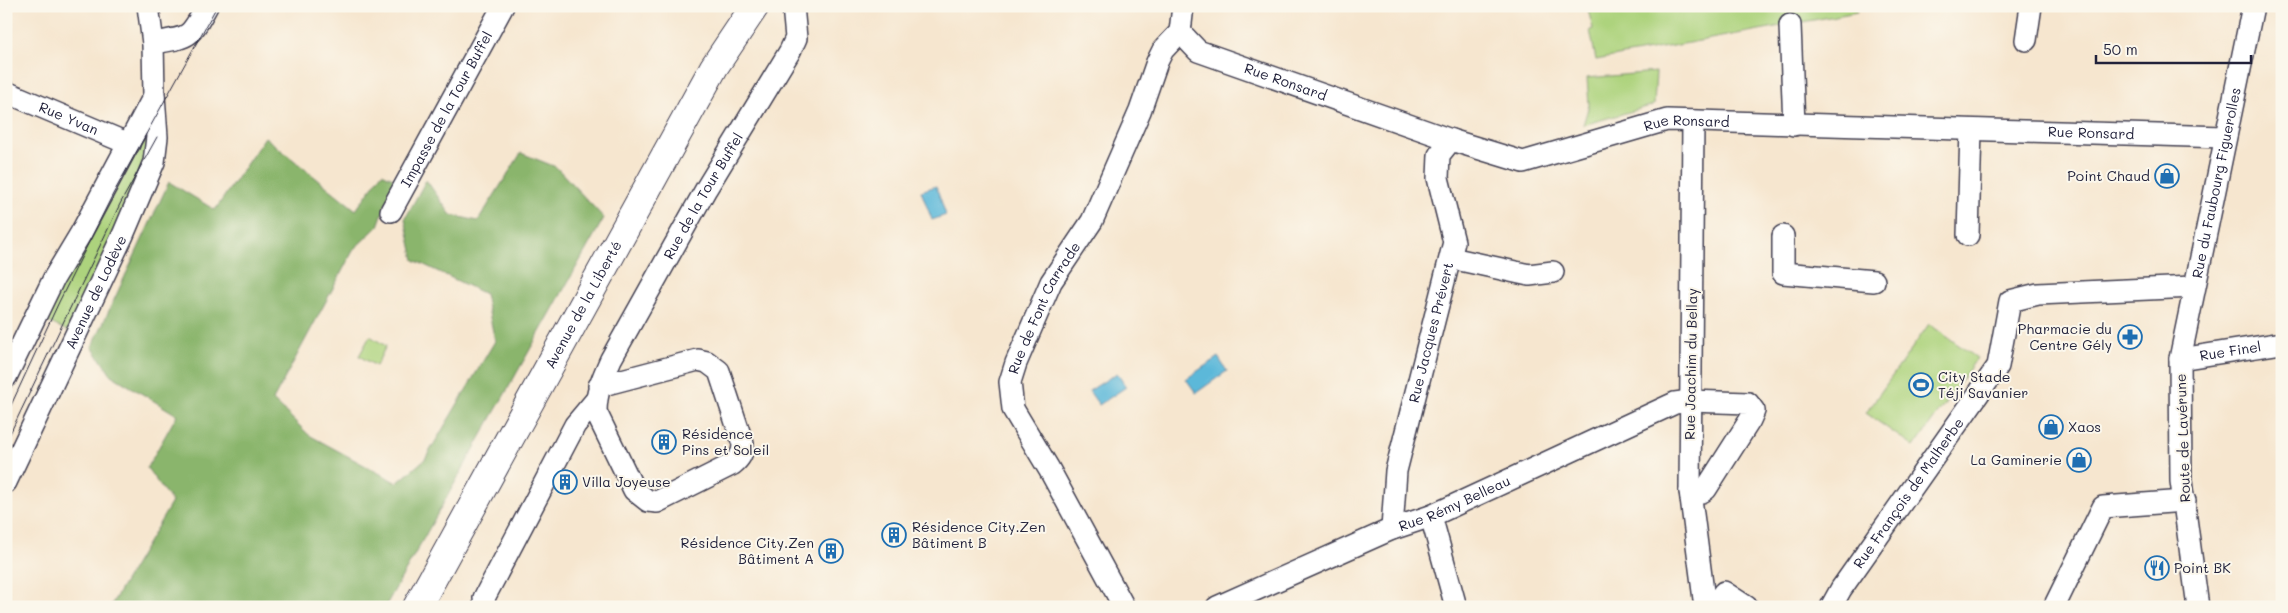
<svg xmlns="http://www.w3.org/2000/svg" width="2288" height="613" font-family="Mali,sans-serif">
	<style>
		.green { fill: #add37d; stroke: #687a5c }
		.forest { fill: #8ab56c; stroke: #566c54 }
		.water { fill: #5bb8d9; stroke: #3e6d8a }
		.lines { fill: none; stroke-linecap: round; stroke-linejoin: round }
		.minor-casing { stroke: #423f51; stroke-width: 24 }
		.major-casing { stroke: #423f51; stroke-width: 30 }
		.minor { stroke: #fff; stroke-width: 21 }
		.major { stroke: #fff; stroke-width: 28 }
		.tram { stroke: #22223b; stroke-width: 1 }
		.labels { text-anchor: middle; stroke-width: 4; stroke-linejoin: round; paint-order: stroke }
		.street-label { font-size: 14px; fill: #22223b; stroke: #fbf7ec }
		.poi-label { font-size: 14px; fill: #22223b; stroke: #fbf7ec; text-anchor: start }
	</style>
	<rect width="100%" height="100%" fill="#fbf7ec"/>
	<filter id="ink" filterUnits="userSpaceOnUse"><feTurbulence type="fractalNoise" baseFrequency=".02" numOctaves="2"/><feDisplacementMap in="SourceGraphic" scale="10" xChannelSelector="R" yChannelSelector="G"/><feConvolveMatrix kernelMatrix="1 2 1 2 8 2 1 2 1" color-interpolation-filters="sRGB"/></filter>
	<filter id="wash" filterUnits="userSpaceOnUse"><feTurbulence type="fractalNoise" baseFrequency=".0096" numOctaves="4" result="noise"/><feDisplacementMap in="SourceGraphic" scale="20" xChannelSelector="R" yChannelSelector="G"/><feGaussianBlur stdDeviation="1.12" result="paint"/><feColorMatrix in="noise" values="0 0 0 0 0 0 0 0 0 0 0 0 0 0 0 0 0 1.4 0 .05"/><feComposite in="paint" operator="in"/></filter>
	<g filter="url(#wash)">
		<rect width="100%" height="100%" fill="#f6e6cf"/>
		<!-- green -->
		<g class="green">
			<path d="M1587,6H1856L1857,12L1596,60L1590,30L1593,29Z"/>
			<path d="M1656,72L1654,105L1583,125L1589,105L1587,78Z"/>
			<path d="M153,116L146,163L72,333L40,318Z"/>
			<path d="M1929,324L1977,358L1914,447L1866,413Z"/>
			<path d="M370,336L386,346L376,366L359,356Z"/>
		</g>
		<!-- forest -->
		<path class="forest" d="M265,137L356,210L382,173L395,179L378,226L354,249L273,400L309,435L397,483L425,459L495,341L485,294L414,260L405,219L426,180L451,215L478,221L521,153L556,167L604,218L385,607H110L172,502L147,468L177,415L111,375L92,347L169,182L215,210Z"/>
		<!-- water -->
		<g class="water">
			<path d="M936,186L946,215L932,220L921,191Z"/>
			<path d="M1218,357L1227,371L1196,393L1186,379Z"/>
			<path d="M1117,373L1126,387L1099,405L1089,391Z"/>
		</g>
	</g>
	<g filter="url(#ink)">
		<g class="lines">
			<!-- minor casing -->
			<g class="minor-casing">
				<g id="minor">
					<path d="M1790,25L1794,125"/>
					<path id="s1" d="M1180,32L1198,51L1451,140L1523,162L1667,120L2224,137"/>
					<path d="M2026,40L2031,6"/>
					<path d="M153,43C190,37 189,39 207,6"/>
					<path id="s2" d="M6,92L129,144"/>
					<path d="M1693,121L1690,491L1705,607"/>
					<path id="s3" d="M391,211L503,6"/>
					<path d="M1968,235L1971,130"/>
					<path d="M1783,236V273L1874,281"/>
					<path d="M1451,258L1529,275L1553,272"/>
					<path id="s4" d="M2180,359L2282,343"/>
					<path d="M6,377L54,278L81,233L154,96"/>
					<path id="s5" d="M599,386L698,360L707,362L719,371L743,444C743,453 740,458 733,464L657,502L648,501L634,490L596,412C596,392 603,377 611,359L706,189L790,51L796,38L793,6"/>
					<path id="s6" d="M6,482L123,235L154,162L157,137L154,95L153,43L148,6"/>
					<path d="M1431,516L1456,607"/>
					<path id="s7" d="M1392,529L1396,471L1454,242L1438,178L1439,155L1451,140"/>
					<path d="M485,607L484,598L575,425L596,400"/>
					<path id="s8" d="M1124,607L1049,469L1013,409L1010,382L1016,363L1051,282L1092,221L1140,111L1157,62L1163,50L1180,32L1183,6"/>
					<path id="s9" d="M1217,607L1392,529L1431,516L1675,403L1690,401L1748,403L1754,411L1750,420L1706,489L1702,492L1690,491"/>
					<path d="M1713,607L1724,592L1747,607"/>
					<path id="s10" d="M1831,607L1841,589L1998,366L2010,301L2038,294L2193,287"/>
					<path d="M2054,607L2103,507L2185,501"/>
					<path id="s11" d="M2198,607L2181,481L2180,359L2253,6"/>
				</g>
			</g>
			<!-- major casing -->
			<g class="major-casing">
				<g id="major">
					<path id="s12" d="M417,607L714,67L755,6"/>
				</g>
			</g>
			<!-- minor -->
			<use href="#minor" class="minor"/>
			<!-- major -->
			<use href="#major" class="major"/>
			<!-- tram -->
			<g class="tram">
				<path d="M6,416L59,302L113,194L217,6"/>
				<path d="M6,442L120,204L157,137"/>
			</g>
		</g>
	</g>
	<!-- icons -->
	<defs>
		<g id="shop-ring" transform="scale(1.25)"><circle r="9.5" fill="#fbf7ec" stroke="#1f6fb2" stroke-width="1.5"/><path d="M-5-2.5h2.3a2.7 3.5 0 0 1 5.4 0H5L5.5 6h-11ZM-1.5-2.5h3a1.5 2.3 0 0 0-3 0Z" fill="#1f6fb2"/></g>
		<g id="pharmacy-ring" transform="scale(1.25)"><circle r="9.5" fill="#fbf7ec" stroke="#1f6fb2" stroke-width="1.5"/><path d="M-2-6h4v4h4v4h-4v4h-4v-4h-4v-4h4Z" fill="#1f6fb2"/></g>
		<g id="stadium-ring" transform="scale(1.25)"><circle r="9.5" fill="#fbf7ec" stroke="#1f6fb2" stroke-width="1.5"/><path d="M0-5a6.5 5 0 1 0 0 10a6.5 5 0 1 0 0-10ZM-3.5-1.8h7v3.6h-7Z" fill="#1f6fb2"/></g>
		<g id="building-ring" transform="scale(1.25)"><circle r="9.5" fill="#fbf7ec" stroke="#1f6fb2" stroke-width="1.5"/><path d="M-4-6H4V6H1V3H-1V6H-4ZM-2.5-4.3h1.7v1.8h-1.7ZM.8-4.3h1.7v1.8H.8ZM-2.5-1h1.7V.8h-1.7ZM.8-1h1.7V.8H.8Z" fill="#1f6fb2"/></g>
		<g id="restaurant-ring" transform="scale(1.25)"><circle r="9.5" fill="#fbf7ec" stroke="#1f6fb2" stroke-width="1.5"/><path d="M-5-6h1v4h1v-4h1v4h1v-4h1v5L-1.5 .5V6h-2V.5L-5-1ZM5-6V6H3V1.5H1.5Q1.5-4 5-6Z" fill="#1f6fb2"/></g>
	</defs>
	<g fill-rule="evenodd">
		<use href="#shop-ring" x="2167" y="176"/>
		<use href="#pharmacy-ring" x="2130" y="337"/>
		<use href="#stadium-ring" x="1921" y="385"/>
		<use href="#shop-ring" x="2051" y="427"/>
		<use href="#building-ring" x="664" y="442"/>
		<use href="#shop-ring" x="2079" y="460"/>
		<use href="#building-ring" x="565" y="482"/>
		<use href="#building-ring" x="894" y="535"/>
		<use href="#building-ring" x="831" y="551"/>
		<use href="#restaurant-ring" x="2157" y="568"/>
	</g>
	<g class="labels">
		<!-- street labels -->
		<g class="street-label">
			<text dy="5" stroke="none"><textPath href="#s1" startOffset="119">Rue Ronsard</textPath></text>
			<text dy="5" stroke="none"><textPath href="#s3" startOffset="116">Impasse de la Tour Buffel</textPath></text>
			<text dy="5" stroke="none"><textPath href="#s2" startOffset="68">Rue Yvan</textPath></text>
			<text dy="5" stroke="none"><textPath href="#s1" startOffset="539">Rue Ronsard</textPath></text>
			<text dy="5" stroke="none"><textPath href="#s1" startOffset="944">Rue Ronsard</textPath></text>
			<text dy="5" stroke="none"><textPath href="#s11" startOffset="429">Rue du Faubourg Figuerolles</textPath></text>
			<text dy="5" stroke="none"><textPath href="#s5" startOffset="668">Rue de la Tour Buffel</textPath></text>
			<text dy="5" stroke="none"><textPath href="#s6" startOffset="210">Avenue de Lodève</textPath></text>
			<text dy="5" stroke="none"><textPath href="#s12" startOffset="345">Avenue de la Liberté</textPath></text>
			<text dy="5" stroke="none"><textPath href="#s8" startOffset="336">Rue de Font Carrade</textPath></text>
			<text dy="5" stroke="none"><textPath href="#s7" startOffset="201">Rue Jacques Prévert</textPath></text>
			<text dy="5" stroke="none"><textPath href="#s4" startOffset="51">Rue Finel</textPath></text>
			<text transform="translate(1691 364) rotate(-89)" y="5">Rue Joachim du Bellay</text>
			<text transform="translate(2183 438) rotate(-92)" y="5">Route de Lavérune</text>
			<text dy="5" stroke="none"><textPath href="#s10" startOffset="138">Rue François de Malherbe</textPath></text>
			<text dy="5" stroke="none"><textPath href="#s9" startOffset="259">Rue Rémy Belleau</textPath></text>
		</g>
		<!-- poi labels -->
		<g class="poi-label">
			<text x="2150" y="181" text-anchor="end">Point Chaud</text>
			<text x="2112" y="334" text-anchor="end">Pharmacie du<tspan x="2112" dy="16">Centre Gély</tspan></text>
			<text x="1938" y="382">City Stade<tspan x="1938" dy="16">Téji Savanier</tspan></text>
			<text x="2068" y="432">Xaos</text>
			<text x="682" y="439">Résidence<tspan x="682" dy="16">Pins et Soleil</tspan></text>
			<text x="2062" y="465" text-anchor="end">La Gaminerie</text>
			<text x="582" y="487">Villa Joyeuse</text>
			<text x="912" y="532">Résidence City.Zen<tspan x="912" dy="16">Bâtiment B</tspan></text>
			<text x="814" y="548" text-anchor="end">Résidence City.Zen<tspan x="814" dy="16">Bâtiment A</tspan></text>
			<text x="2174" y="573">Point BK</text>
		</g>
	</g>
	<!-- margin -->
	<rect width="2288" height="613" fill="none" stroke="#fbf7ec" stroke-width="25"/>
	<!-- scale -->
	<path d="M2096 55v8h155v-8" fill="none" stroke="#22223b" stroke-width="2.5"/>
	<text x="2103" y="55" font-size="15" fill="#22223b" stroke="#fbf7ec" stroke-width="4" paint-order="stroke">50 m</text>
</svg>
